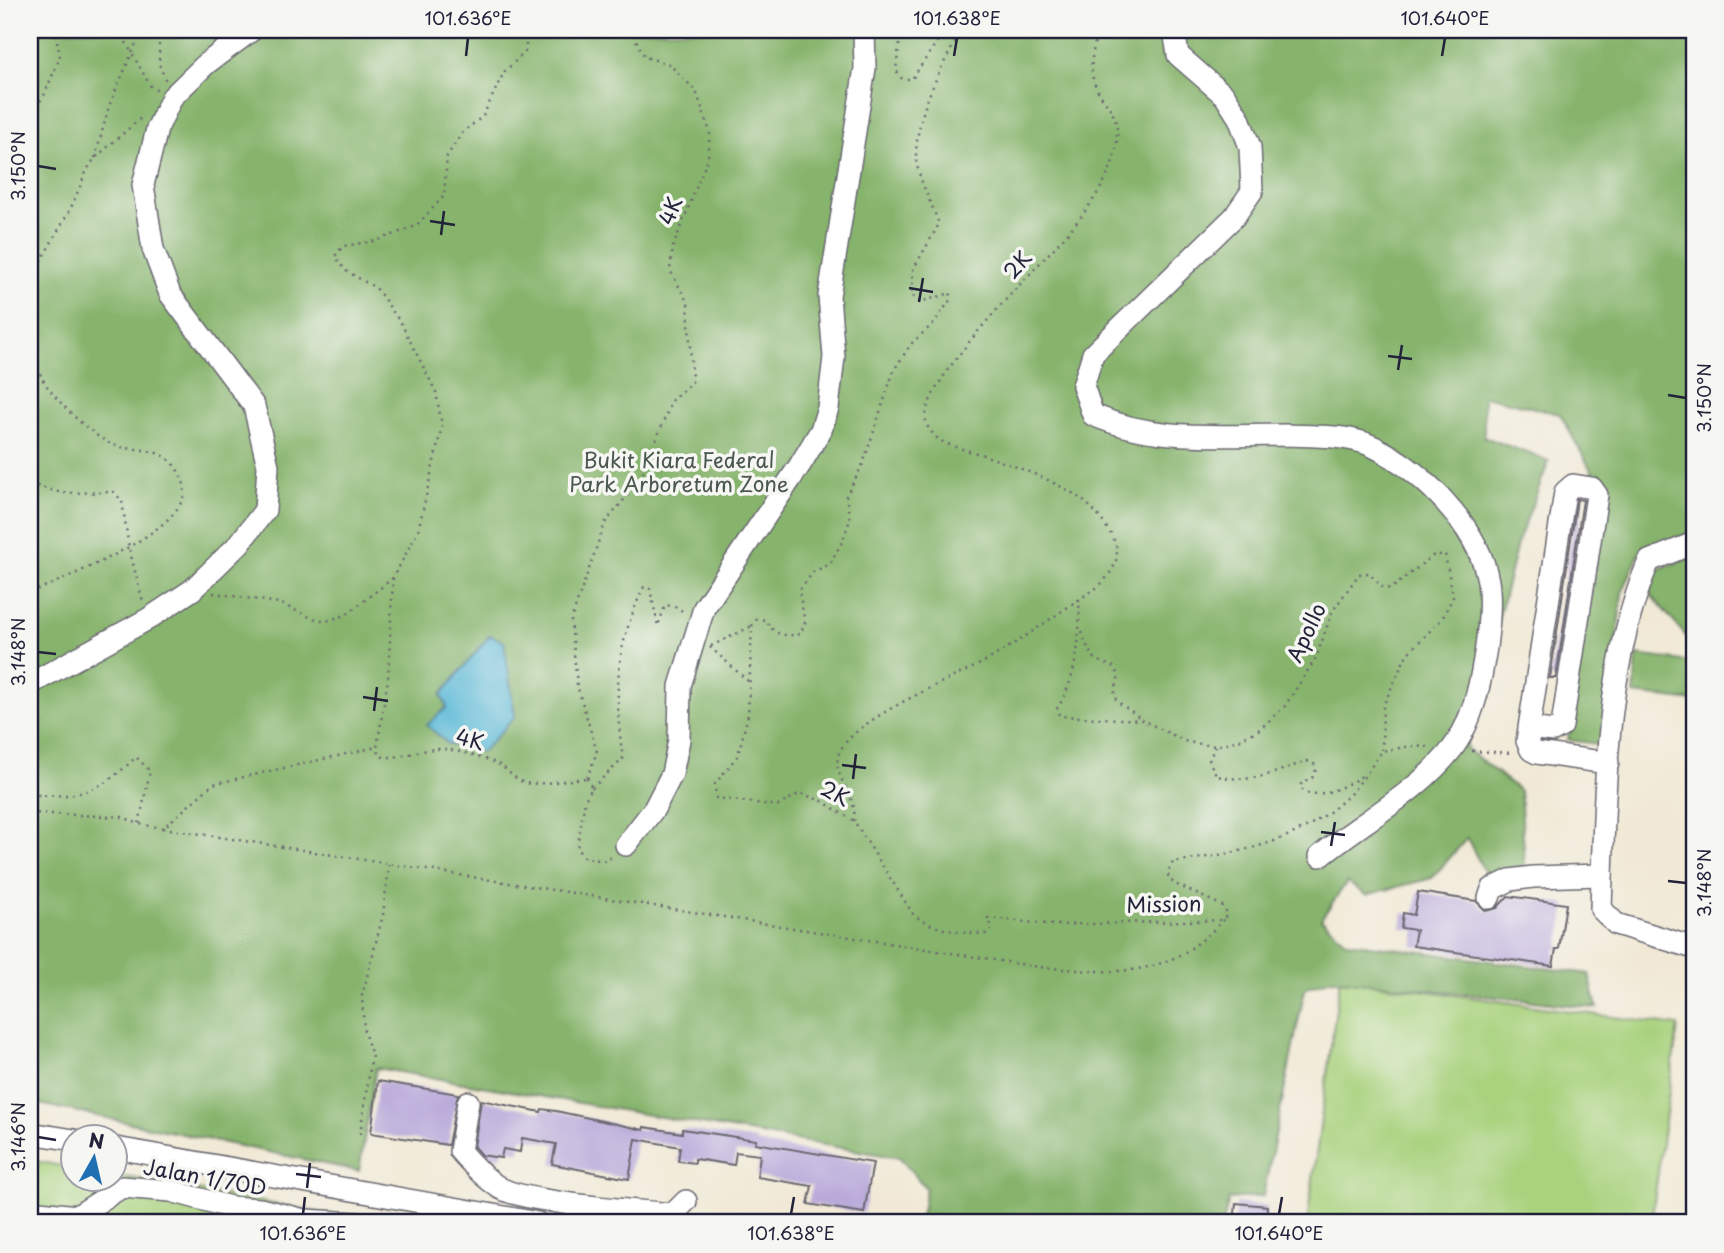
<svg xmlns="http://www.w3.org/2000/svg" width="1724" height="1253" font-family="'Playpen Sans',sans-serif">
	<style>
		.green { fill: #a9d27d; stroke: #667a5c; stroke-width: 2 }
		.forest { fill: #86b46c; stroke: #546b54; stroke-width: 2 }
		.water { fill: #57b7d6; stroke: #3c6c88; stroke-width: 2 }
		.building { fill: #baaada }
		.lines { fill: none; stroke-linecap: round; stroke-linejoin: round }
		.minor-casing { stroke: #6a6871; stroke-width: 24 }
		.path { stroke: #6a6871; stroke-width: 2.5; stroke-dasharray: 2 5; stroke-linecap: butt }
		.minor { stroke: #fff; stroke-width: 21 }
		.ticks { fill: none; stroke: #22223b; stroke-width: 2.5 }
		.labels { text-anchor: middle; stroke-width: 7; stroke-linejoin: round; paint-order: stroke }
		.street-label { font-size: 21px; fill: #22223b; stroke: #f6f6f2 }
		.park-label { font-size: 21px; fill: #4a574f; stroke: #f6f6f2 }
		.neatline { fill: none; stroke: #22223b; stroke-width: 2.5 }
		.ticks-label { font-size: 18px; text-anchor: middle; fill: #22223b }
	</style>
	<rect width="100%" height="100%" fill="#f6f6f2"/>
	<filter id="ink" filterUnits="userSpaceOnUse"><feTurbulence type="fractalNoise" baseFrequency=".0143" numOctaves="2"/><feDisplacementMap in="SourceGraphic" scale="14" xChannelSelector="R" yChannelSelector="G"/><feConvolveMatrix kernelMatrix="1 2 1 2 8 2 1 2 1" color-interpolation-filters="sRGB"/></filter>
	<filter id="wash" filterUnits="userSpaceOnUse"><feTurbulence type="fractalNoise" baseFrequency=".00686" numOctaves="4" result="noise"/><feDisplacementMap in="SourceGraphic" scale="28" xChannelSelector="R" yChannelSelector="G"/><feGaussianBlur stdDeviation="1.57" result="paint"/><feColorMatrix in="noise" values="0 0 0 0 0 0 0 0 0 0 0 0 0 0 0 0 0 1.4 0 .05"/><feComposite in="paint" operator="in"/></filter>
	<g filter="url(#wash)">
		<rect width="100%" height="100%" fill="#f1e9d5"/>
		<!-- green -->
		<g class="green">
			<path d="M1340,979L1678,1026L1651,1223H1307Z"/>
			<path d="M30,1160L73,1168L74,1180H116V1175L377,1223H30Z"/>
		</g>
		<!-- forest -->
		<g class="forest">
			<path d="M30,30H1694V532L1640,552L1622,593L1605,745L1568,740L1606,497L1560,414L1484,396V437L1549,461L1517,544L1466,748L1520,791L1525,866L1485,873L1467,838L1432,878L1366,895L1347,882L1321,919L1347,942L1589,974L1597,1008L1331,979L1305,988L1263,1196L1229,1199L1223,1223H920L926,1188L900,1158L376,1068L359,1171L30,1102Z"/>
			<path d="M1694,556V701L1634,694L1637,655L1692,662V643L1651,595L1650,572Z"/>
		</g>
		<!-- water -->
		<path class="water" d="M490,635L504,642L515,717L482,752L448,744L427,725L447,707L441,695Z"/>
		<g id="blocks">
			<!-- building -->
			<g class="building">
				<path d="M1577,499L1583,500L1556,678H1550Z"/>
				<path d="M1418,892L1476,901L1486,911L1497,908L1508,896L1566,904L1559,949H1556L1553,966L1413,946L1416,930L1401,928L1403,913L1414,915Z"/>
				<path d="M378,1081L458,1094L448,1145L371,1133Z"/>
				<path d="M481,1100L541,1112L542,1109L556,1111L644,1130V1127L682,1133V1129L756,1140L755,1143L873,1163L864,1213L808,1204L812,1186L757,1177L760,1155L736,1152L734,1165L695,1159V1163L678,1161L680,1147L636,1139L629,1179L552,1164L556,1144L522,1138L520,1152L503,1149L501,1158L481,1155L474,1147Z"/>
				<path d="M1236,1203L1267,1206L1266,1223H1234Z"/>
			</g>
		</g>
	</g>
	<g filter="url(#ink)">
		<use href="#blocks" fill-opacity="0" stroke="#6a6871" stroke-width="2"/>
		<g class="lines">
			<!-- minor casing -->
			<g class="minor-casing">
				<g id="minor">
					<path d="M1174,30L1178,55L1225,96L1239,118L1250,147L1252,191L1234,217L1093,354L1083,386L1093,415C1155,442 1219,435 1286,435C1310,436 1342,435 1365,443C1416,463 1479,526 1488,581C1492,606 1487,646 1482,671C1477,698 1469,727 1452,749C1417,793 1363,821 1320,856"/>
					<path d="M1694,543L1649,561C1604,666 1605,796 1601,909L1616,924L1694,948"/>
					<path d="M30,684L148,619L192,590L239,544L265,510L268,466L254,406L170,294L153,249L143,185L157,129L172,97L207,63L252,30"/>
					<path d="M1529,728L1553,731L1562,726L1597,495L1592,488L1573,485L1565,492L1529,728L1527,741L1531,750L1537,753L1608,763"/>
					<path d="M626,845L654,809L672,774L679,740L680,686L704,608L800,465L821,430L828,408L834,357L829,296L865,68L864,30"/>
					<path d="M1489,898L1492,889L1510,880L1533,877L1602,875"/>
					<path d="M468,1102L460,1151C472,1165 484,1178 500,1188C527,1203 637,1211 673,1214L686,1201"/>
					<path d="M30,1133L74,1140"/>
					<path d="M116,1148L538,1223"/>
					<path d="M30,1211L77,1216L122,1187L171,1191L230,1207L260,1209L304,1220L357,1223"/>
				</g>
			</g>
			<!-- path -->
			<g class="path">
				<path d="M119,30L151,87L157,90"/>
				<path d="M159,30V64L166,81"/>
				<path d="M528,30L525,52L504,72L483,116L463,132L447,156L444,196L416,226L376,241L343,246L335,256L346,271L376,288L401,323L436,392L442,426L418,531L393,578L388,679L377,747L380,756C396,761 425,747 444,749C459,751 482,757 496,763C506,768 513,778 523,782C533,787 572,779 587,778"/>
				<path d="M901,30L896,70L902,79H912L945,30"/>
				<path d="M962,30C941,67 916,112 916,157C917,177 932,204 939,224L913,270L912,295L920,302L951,293L949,302L933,324L911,344L894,370L863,464L846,496L850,520L842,542L830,564L813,572L799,591L805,623L800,634C785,637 773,635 766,620L757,619L752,626L748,715L738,755L715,784L716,798L778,806L800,793L822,801L854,821L913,914C934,931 961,933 988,934L992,928L988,918L1057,925L1219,920L1227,916L1225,907L1173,883L1167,874L1173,862C1239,853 1300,844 1350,794C1362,781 1372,765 1382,751L1411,746L1431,747"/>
				<path d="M30,111L43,98L60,57L55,30"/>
				<path d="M95,158L109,106L142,30"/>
				<path d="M30,302L39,264L71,208L87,170L95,158L143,116"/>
				<path d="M30,340C33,352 36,365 41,376C50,396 89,433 109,443C125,451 146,447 161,455C171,459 178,469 182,479C205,526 61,579 30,593"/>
				<path d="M30,484L62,493L114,492L122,501L129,548L143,602"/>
				<path d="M213,593L279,603L312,618L326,621L346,615L393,578"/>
				<path d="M1079,599C1081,635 1077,680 1056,710L1060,716L1142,720L1187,742L1215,746L1239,740L1260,729L1285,706L1316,658L1332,612L1359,574L1369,573L1383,588L1391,589L1432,556L1445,554L1453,597L1442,619L1407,654L1383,706L1382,750"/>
				<path d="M1082,632C1088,650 1092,663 1112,665L1119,675L1114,696C1120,707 1133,710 1142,720"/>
				<path d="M711,646L752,626"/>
				<path d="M710,647L749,682"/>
				<path d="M1215,746L1209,761L1217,776C1255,784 1272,773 1307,761L1314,764L1316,770L1312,778L1302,782L1300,787L1305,793C1326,797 1345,786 1362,776"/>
				<path d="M1472,751L1514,753"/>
				<path d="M587,778L597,752L577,685L571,620L605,523L640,480L672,400L692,382L688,303L670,270L673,247L708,158L710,132L696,91L669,64L645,57L636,40L638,30"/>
				<path d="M587,778L592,788L585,800L577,849L585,858L606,861L612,856"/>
				<path d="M592,788L623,759C614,693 614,649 644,587L650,589L658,626L665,606L673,605L684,612"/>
				<path d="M30,794C79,800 102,790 136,757L150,771L139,824"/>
				<path d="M30,813L123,817L139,824L163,828L213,784L377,747"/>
				<path d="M854,821C858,793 833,780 838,757C845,720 959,677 991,658C1028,636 1062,610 1098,587C1118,567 1124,552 1107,528C1098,514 1088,503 1074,494C1048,478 1015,466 986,456C972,451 954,448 941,441C936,438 929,430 927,425C912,387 1045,261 1072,228C1096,199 1129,153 1113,114C1109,104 1100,97 1096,87C1087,68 1094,49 1097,30"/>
				<path d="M163,828L1039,967C1115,973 1167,982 1224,919"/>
				<path d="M360,1134L372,1055L364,1032L362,996L383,915L389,864"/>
			</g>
			<!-- minor -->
			<use href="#minor" class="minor"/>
		</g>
	</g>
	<!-- ticks -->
	<path class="ticks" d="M466,56L468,38M954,56L957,38M1442,56L1445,38M38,166L56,169M430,221L455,225M441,235L444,211M909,288L933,292M919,302L923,278M1388,356L1412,359M1398,370L1402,345M1668,395L1686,398M38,652L56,654M363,697L388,701M374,711L377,687M842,765L866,768M853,779L856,754M1321,832L1345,835M1331,846L1335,822M1668,881L1686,883M38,1137L56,1140M296,1174L321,1177M307,1188L310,1163M303,1214L305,1197M791,1214L794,1197M1279,1214L1282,1197"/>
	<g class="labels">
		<!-- street labels -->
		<g class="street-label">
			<text transform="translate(671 211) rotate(-68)" y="7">4K</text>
			<text transform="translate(1018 265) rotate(-48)" y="7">2K</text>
			<text transform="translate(1307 633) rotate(-65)" y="7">Apollo</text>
			<text transform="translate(470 740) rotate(15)" y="7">4K</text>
			<text transform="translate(835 794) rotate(28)" y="7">2K</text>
			<text transform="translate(1164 905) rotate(-1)" y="7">Mission</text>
			<text transform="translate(205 1178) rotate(10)" y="7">Jalan 1/70D</text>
		</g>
		<!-- park labels -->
		<g class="park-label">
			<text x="679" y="468">Bukit Kiara Federal<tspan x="679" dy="24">Park Arboretum Zone</tspan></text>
		</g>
	</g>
	<!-- margin -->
	<rect width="1724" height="1253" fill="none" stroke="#f6f6f2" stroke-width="77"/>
	<!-- north arrow -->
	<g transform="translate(94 1158) rotate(8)"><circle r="33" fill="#f6f6f2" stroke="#a1a1a9" stroke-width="2"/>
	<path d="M0-5L12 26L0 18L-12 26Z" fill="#1f6fb2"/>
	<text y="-10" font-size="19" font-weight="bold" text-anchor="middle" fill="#22223b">N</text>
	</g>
	<rect x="38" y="38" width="1648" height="1176" class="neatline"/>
	<g class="ticks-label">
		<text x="468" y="25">101.636°E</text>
		<text x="957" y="25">101.638°E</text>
		<text x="1445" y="25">101.640°E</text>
		<text transform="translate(19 166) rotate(-90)" y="6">3.150°N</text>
		<text transform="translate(1705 398) rotate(-90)" y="6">3.150°N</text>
		<text transform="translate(19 652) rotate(-90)" y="6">3.148°N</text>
		<text transform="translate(1705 883) rotate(-90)" y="6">3.148°N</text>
		<text transform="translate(19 1137) rotate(-90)" y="6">3.146°N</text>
		<text x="303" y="1240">101.636°E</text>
		<text x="791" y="1240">101.638°E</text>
		<text x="1279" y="1240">101.640°E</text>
	</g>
</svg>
